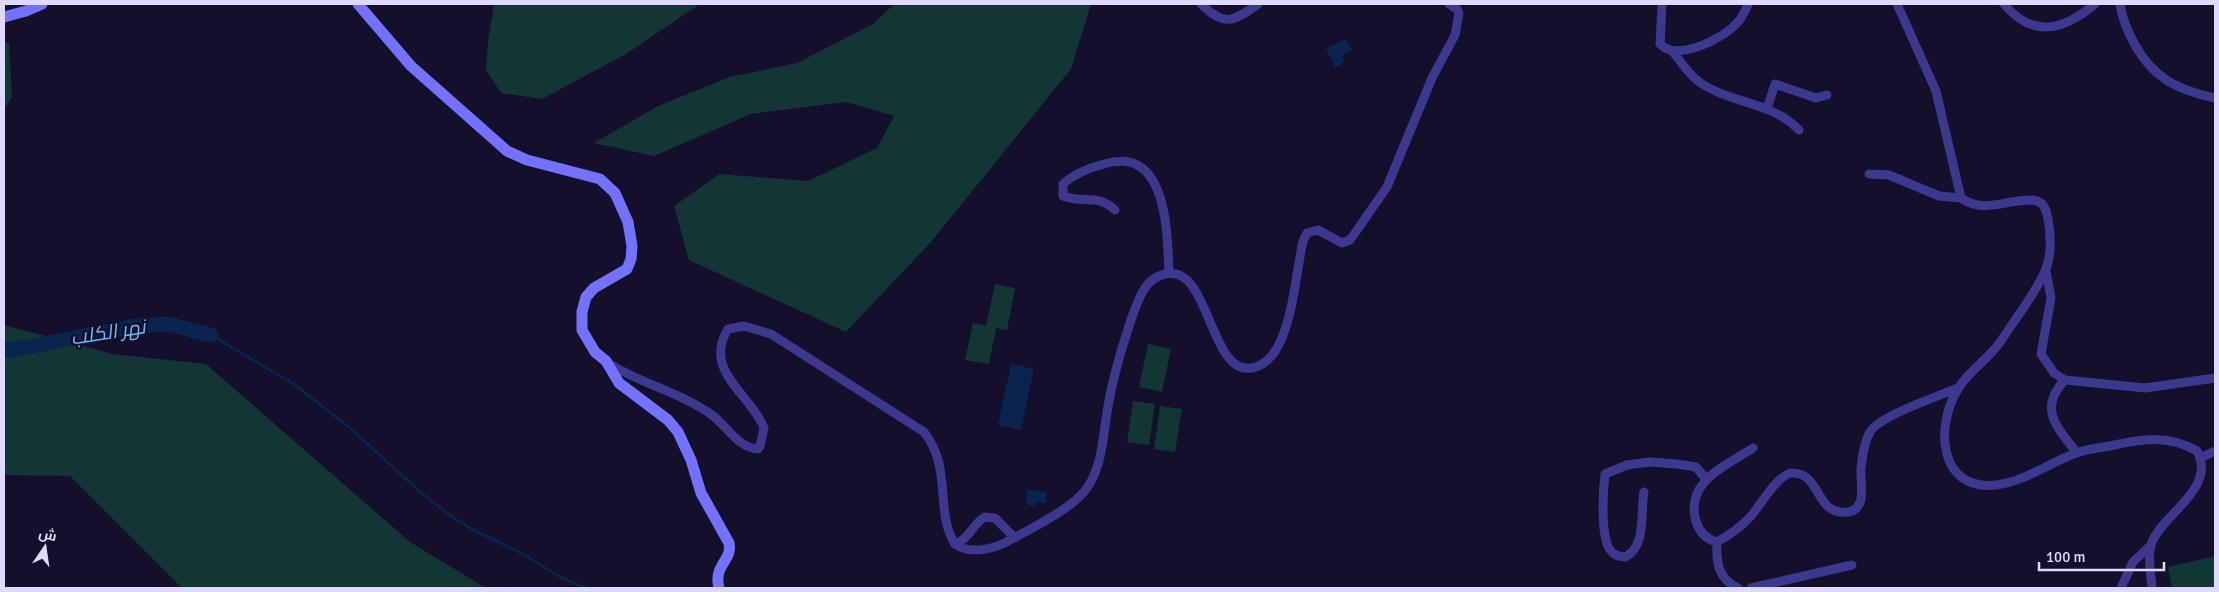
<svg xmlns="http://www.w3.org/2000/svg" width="2219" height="592" font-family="Signika,Cairo,sans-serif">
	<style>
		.green { fill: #123634 }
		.water { fill: #0a2450 }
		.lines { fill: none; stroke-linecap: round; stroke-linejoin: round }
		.stream { stroke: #0a2450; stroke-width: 2.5 }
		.river { stroke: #0a2450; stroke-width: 15 }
		.street { stroke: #3b388d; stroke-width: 9 }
		.secondary { stroke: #7371ff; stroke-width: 11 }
		.labels { text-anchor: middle; stroke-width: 5; stroke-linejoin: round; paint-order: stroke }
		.water-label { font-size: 20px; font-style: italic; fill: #68baff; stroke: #140f2b }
	</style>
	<rect width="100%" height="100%" fill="#140f2b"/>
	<!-- green -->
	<g class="green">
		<path d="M494,4H700L626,54L542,99L501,93L486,70L488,42Z"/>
		<path d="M894,4H1091L1071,69L931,242L846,332L689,260L674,206L719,174L808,181L877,148L894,116L846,102L751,114L654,156L594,143L658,106L730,77L797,63L873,24Z"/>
		<path d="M4,42L9,43L12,96L4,110Z"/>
		<path d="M995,284L1015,288L1007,330L996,328L989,364L965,360L973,323L986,326Z"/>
		<path d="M4,325L113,354L206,364L410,542L486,588H182L70,476L4,475Z"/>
		<path d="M1148,344L1171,349L1162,392L1139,387Z"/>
		<path d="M1133,401L1155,404L1149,445L1127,442Z"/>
		<path d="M1160,406L1182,409L1175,452L1154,449Z"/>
		<path d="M2215,556V588H2172L2168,567Z"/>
	</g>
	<!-- water -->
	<g class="water">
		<path d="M1346,39L1352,50L1342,55L1345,63L1335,68L1326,48Z"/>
		<path d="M1011,364L1034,369L1021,430L998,425Z"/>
		<path d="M1027,489L1046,492V503L1036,502L1035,507L1026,504Z"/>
	</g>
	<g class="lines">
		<!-- stream -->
		<path class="stream" d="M211,335L295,385L350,428L419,491L451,516L471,529L523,554L560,577L586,588"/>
		<!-- river -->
		<path class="river" d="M4,349L12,350L135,326L168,324L211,335"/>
		<!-- street -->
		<g class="street">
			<path d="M1201,4C1224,26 1232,23 1258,4"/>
			<path d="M1662,4L1660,44C1677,62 1722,39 1736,24C1742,19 1745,11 1748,4"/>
			<path d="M1897,4L1936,91L1961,198C1984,214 2005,200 2030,200C2043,200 2046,208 2048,219C2051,234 2052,256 2045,271C2036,293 2014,320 2001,341C1989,359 1968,371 1958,389C1935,426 1938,491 1996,485C2026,481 2049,463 2076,453C2087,449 2099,448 2110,446C2141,439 2168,434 2197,451C2217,488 2164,513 2152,542C2147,556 2151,574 2152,588"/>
			<path d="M2004,4C2033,39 2064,30 2095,4"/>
			<path d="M2120,4C2124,30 2142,64 2165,79C2178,88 2199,95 2215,98"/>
			<path d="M1673,52C1681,62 1688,73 1698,81C1729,104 1772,101 1799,130"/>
			<path d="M1767,109L1775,84L1816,98L1827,95"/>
			<path d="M1869,174L1889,175L1939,196L1961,198"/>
			<path d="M1115,210C1097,193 1083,204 1063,196V184C1075,173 1089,168 1104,164C1168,145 1167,232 1169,273"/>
			<path d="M2046,271L2051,298L2041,354L2054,373L2065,380L2145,388L2215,378"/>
			<path d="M608,363C641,384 680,392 712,415C727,426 738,448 758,449L760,446L764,428C751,394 702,371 728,329L744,326L771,334L924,432C953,469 934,510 955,544C971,556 997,548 1012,539C1034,527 1073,508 1087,488C1104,464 1103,429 1109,401C1114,372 1123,344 1132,317C1139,299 1144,279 1165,274C1211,262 1209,383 1256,367C1269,362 1276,352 1281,340C1294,310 1296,273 1303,241L1307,233L1318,230L1342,243L1350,240L1387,187L1432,78L1455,35L1459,13L1457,9L1449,4"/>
			<path d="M2065,380C2037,409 2058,428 2077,453"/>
			<path d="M1753,448C1727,465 1684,482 1696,521C1699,532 1706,539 1717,542C1730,535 1741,527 1751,516C1762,503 1774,480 1790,473C1823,471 1813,516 1848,512C1868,509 1860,482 1861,469C1862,456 1864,443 1870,432C1879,416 1939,396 1958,388"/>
			<path d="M2200,458L2215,451"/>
			<path d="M1644,492C1640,512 1647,547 1625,557C1619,556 1614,556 1611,551C1600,539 1603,490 1605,474L1627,465L1650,462L1677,464L1696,467L1706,479"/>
			<path d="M1717,542C1716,562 1718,579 1738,588"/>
			<path d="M955,544C970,539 973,523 985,517L995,518L1015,538"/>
			<path d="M1751,588L1852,565"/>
			<path d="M2121,588L2133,562L2151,545"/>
		</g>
		<!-- secondary -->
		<g class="secondary">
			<path d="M358,4L411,66L507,151L527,160L600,179L615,193L628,222L632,246L631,259L627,269L594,288L586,297L582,312V330L595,352L606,361L619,383L668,420L678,432L691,460L701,493L729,543C733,561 713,564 719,588"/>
			<path d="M4,17L26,11L42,4"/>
		</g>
	</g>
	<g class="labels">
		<!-- water labels -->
		<g class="water-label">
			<text transform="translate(108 332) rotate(-9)" y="7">نهر الكلب</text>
		</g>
	</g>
	<!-- border -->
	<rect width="2219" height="592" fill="none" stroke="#dedaff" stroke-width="10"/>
	<!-- north arrow -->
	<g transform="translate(45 547) rotate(13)" stroke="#140f2b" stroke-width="4" paint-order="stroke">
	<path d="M0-4L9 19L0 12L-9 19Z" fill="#dedaff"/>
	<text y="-8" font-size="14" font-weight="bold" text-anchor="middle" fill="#dedaff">ش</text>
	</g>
	<!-- scale -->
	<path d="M2039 562v8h125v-8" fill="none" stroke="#dedaff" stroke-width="2.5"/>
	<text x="2046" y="562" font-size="15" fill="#dedaff" stroke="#140f2b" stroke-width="4" paint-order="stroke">100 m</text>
</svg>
